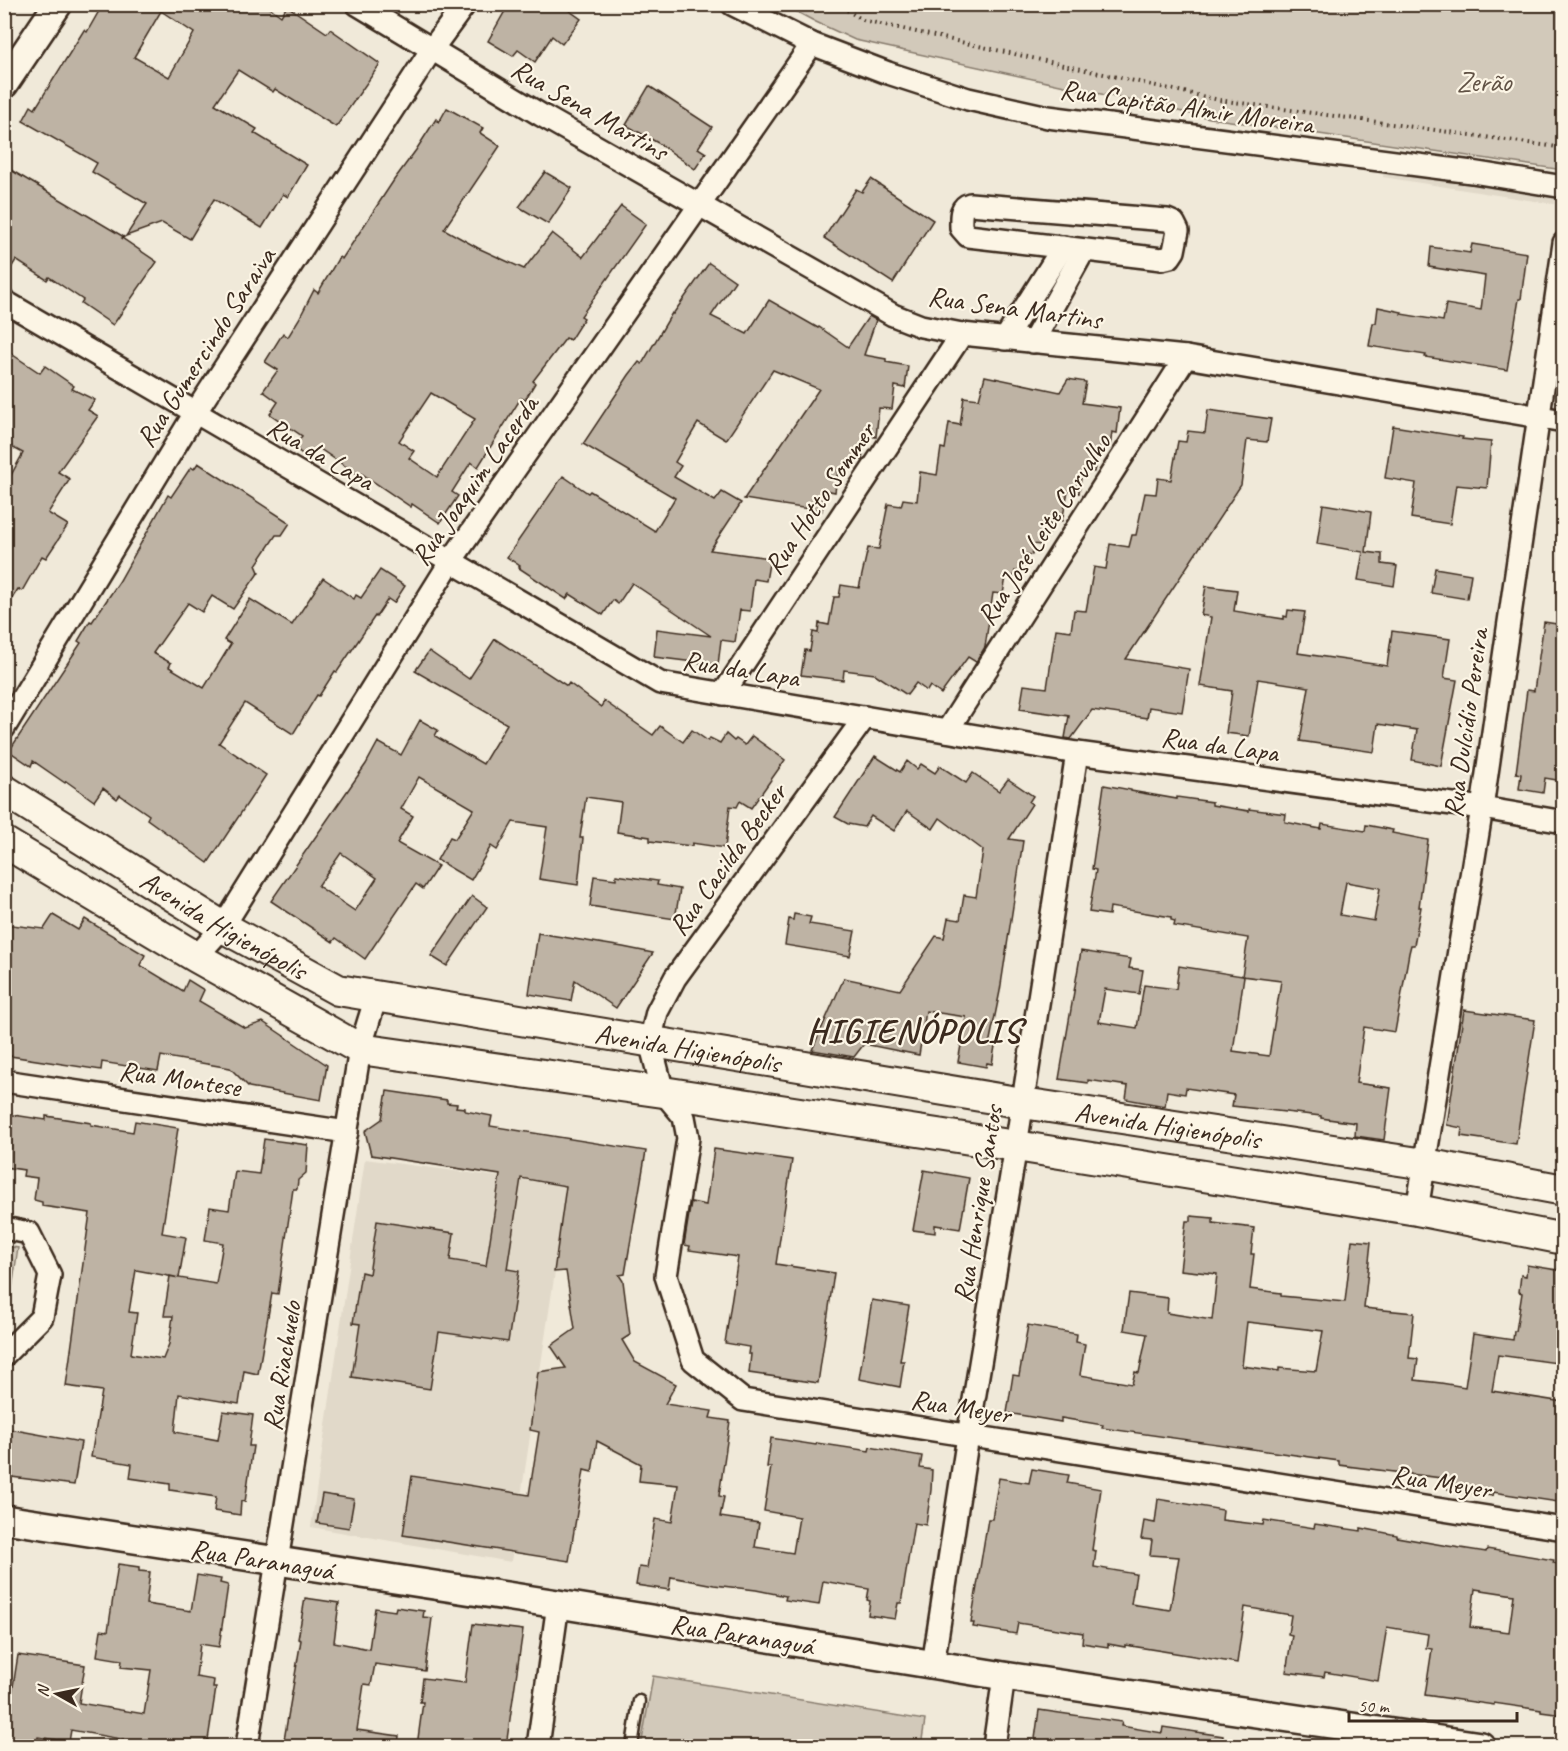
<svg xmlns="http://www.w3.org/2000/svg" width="1568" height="1751" font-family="Caveat,sans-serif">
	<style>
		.built { fill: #e1d9c9 }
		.green { fill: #d2c9ba; stroke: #867a6c; stroke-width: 1.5 }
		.building { fill: #beb3a4; stroke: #3b2a1e; stroke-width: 1.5; fill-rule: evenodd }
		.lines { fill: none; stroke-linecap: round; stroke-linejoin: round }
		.service-casing { stroke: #3b2a1e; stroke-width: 15 }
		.minor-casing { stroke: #3b2a1e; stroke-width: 26 }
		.tertiary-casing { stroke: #3b2a1e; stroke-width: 32 }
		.secondary-casing { stroke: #3b2a1e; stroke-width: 34 }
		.path { stroke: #3b2a1e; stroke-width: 4; stroke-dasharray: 1.5 4.5; stroke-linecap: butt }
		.service { stroke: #fcf5e5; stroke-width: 10 }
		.minor { stroke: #fcf5e5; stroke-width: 21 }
		.tertiary { stroke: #fcf5e5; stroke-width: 27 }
		.secondary { stroke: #fcf5e5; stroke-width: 30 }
		.labels { text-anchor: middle; stroke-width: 4.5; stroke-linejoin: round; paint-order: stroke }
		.park-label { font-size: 28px; fill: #615245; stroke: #fcf5e5 }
		.street-label { font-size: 28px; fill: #3b2a1e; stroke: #fcf5e5 }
		.district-label { font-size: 34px; font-weight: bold; letter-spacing: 1.5px; fill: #3b2a1e; stroke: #fcf5e5 }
	</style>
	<rect width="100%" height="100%" fill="#f0e9d9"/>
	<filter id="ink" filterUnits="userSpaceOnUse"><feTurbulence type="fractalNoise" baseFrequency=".0167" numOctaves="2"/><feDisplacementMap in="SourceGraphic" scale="12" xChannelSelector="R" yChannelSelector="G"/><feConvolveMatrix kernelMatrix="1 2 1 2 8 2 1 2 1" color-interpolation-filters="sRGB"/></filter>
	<g filter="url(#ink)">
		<!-- built -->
		<g class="built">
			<path d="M1387,151L1559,175L1554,204L1383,177Z"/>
			<path d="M365,1159L568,1186L511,1562L311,1527Z"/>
		</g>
		<!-- green -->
		<g class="green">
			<path d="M784,5H1563V170L1210,118L855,40L816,22Z"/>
			<path d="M5,1246L18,1248L6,1329H4Z"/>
			<path d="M653,1676L925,1720L921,1746H641Z"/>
		</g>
		<!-- building -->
		<g class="building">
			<path d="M103,4H265L281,16L287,6L327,33L330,29L380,64L336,127L275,89L273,92L238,70L215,104L257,129L254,133L307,165L288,197L283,194L262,228L214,199L190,239L162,223L126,236L147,204L92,172L97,163L23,121L31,106L35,109L84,30L87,32ZM161,11L194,33L169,77L134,57Z"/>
			<path d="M509,4H560L581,19L562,44L552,36L535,62L518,50L513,56L488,41Z"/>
			<path d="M649,86L712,127L698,148L706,153L695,169L658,143L626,125Z"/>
			<path d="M447,108L483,128L480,133L500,146L444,229L478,248L524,269L552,233L583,257L621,206L646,224L581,316L584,318L570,340L566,338L533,381L535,383L525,400L521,398L478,467L471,462L452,492L458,496L440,523L412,504L411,507L362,474L361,477L317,447L308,458L293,447L302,436L270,414L278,402L263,391L278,370L265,362L283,333L288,337L299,319L314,290L318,293L339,257L342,259L394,180L416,150L436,119L439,122ZM431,393L475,419L437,477L409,458L414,451L399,441Z"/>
			<path d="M4,166L124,237L122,238L157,262L113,325L81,303L83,300L49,277L47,280L16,260L4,279Z"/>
			<path d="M545,172L572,188L548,224L519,207Z"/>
			<path d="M871,179L933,220L893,283L824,238L856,189L862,192Z"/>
			<path d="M1472,244L1527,253L1521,299H1519L1507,370L1425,357L1426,355L1369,346L1373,323H1376L1378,307L1402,312L1401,314L1443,321L1446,304L1481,310L1485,276L1429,267L1431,247L1470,253Z"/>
			<path d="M709,263L735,281L711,316L747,334L769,300L818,328L819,327L848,347L869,316L876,320L864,355L886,359V362L908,366L905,388L895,386L892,409L879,408L876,437L865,435L862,460L850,459L848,471L838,470L835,492L825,490L822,511L744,499L819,389L773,370L726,440L698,423L675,462L681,466L674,477L715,501L722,492L741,503L710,550L770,558L766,581L754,579L750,611L740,610L735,642L721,640L718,665L654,657L657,629L711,636L632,583L618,604L613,600L603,615L570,594L566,599L519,568L520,566L507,557L563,476L588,493L590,491L655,531L675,498L583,444L629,375L639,362L642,364L672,313L673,314Z"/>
			<path d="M4,349L40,373L45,366L74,386L72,389L95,400L88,410L98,416L58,472L70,479L48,513L68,525L46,558L42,556L22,591L18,589L4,611V488L23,453L4,443Z"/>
			<path d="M985,376L1060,392L1068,379L1086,382L1082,403L1120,408L1117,433L1112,432L1110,448L1099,446L1094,472L1082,470L1079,493L1068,491L1062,521L1051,519L1049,534L1042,533L1040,545L1033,544L1032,555L1025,554L1022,572L1015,571L1014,578L1006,577L1003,594L993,593L985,647L976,662L968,657L941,694L930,686L927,691L916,683L907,695L875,674L844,670L843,680L801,675L805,650L810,651L813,632L818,633L819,623L829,625L834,597H839L841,585L859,588L868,548L879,549L888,504L901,506L903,499L917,501L920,472L937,475L941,448L945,449L949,423L960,425L964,397L979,399Z"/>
			<path d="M1208,410L1271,419L1267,442L1247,440L1241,485L1126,659L1189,669L1182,712L1149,707L1147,718L1092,710L1071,739L1065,738L1069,716L1020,709L1024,685L1047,688L1056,629L1071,631L1074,610L1086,611L1094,567L1106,569L1110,544L1129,547L1132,535H1136L1145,493L1156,494L1158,478L1171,480L1178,441L1186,442L1188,431L1205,433Z"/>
			<path d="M1393,426L1463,437L1462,439L1491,442L1487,488L1456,485L1450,524L1411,518L1416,483L1385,478Z"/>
			<path d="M198,463L290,523L282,535H276L256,565L259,572L233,609L212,596L202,612L188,603L153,653L171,663L169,667L204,688L231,644L224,640L250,599L292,625L323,578L354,599L356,595L361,598L380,570L405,586L394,603L388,599L376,617L375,616L337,672L335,671L319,696L317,695L293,734L245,703L219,743L266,775L208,863L147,819L149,815L120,795L117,799L103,788L94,801L66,781L65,783L33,761L31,766L9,751L81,643L78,641L90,621L92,622L119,582L168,495L171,497L191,467L194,469Z"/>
			<path d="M1323,504L1371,512L1366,552L1382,554V564L1397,566L1394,586L1358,580L1363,552L1317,544Z"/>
			<path d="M1435,568L1471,574L1467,599L1431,593Z"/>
			<path d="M1206,586L1237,590L1234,611L1284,619V616L1287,617L1288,610L1305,612L1298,653L1387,666L1392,631L1450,639L1444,678L1457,680L1441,766L1412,760L1417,730L1378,724L1374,752L1300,741L1309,687L1258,679L1249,736L1226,733L1232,691L1200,686L1211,617L1201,615Z"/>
			<path d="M1544,622L1563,625V781L1545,778L1543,793L1519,789L1521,774L1516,773L1527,690L1534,691Z"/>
			<path d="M495,639L567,686L569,683L601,707L604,701L653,735L660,726L683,742L692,730L708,741L710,738L720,743L726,734L734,741L736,739L745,745L752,736L785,760L751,808L740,801L737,807L730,806L725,848L692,843V846L674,844L650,841V837L617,832L621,802L586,797L580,838H583L578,885L539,879L547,827L513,822L497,850L491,846L471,880L437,860L450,837L455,839L474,809L419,777L401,809L413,816L397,843L438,866L423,889L416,884L365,959L336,938L333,942L271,901L366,764L378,742L401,755L420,720L438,730L435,736L483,764L507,724L415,671L429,651L469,679ZM341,853L377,878L355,911L318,886Z"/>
			<path d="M875,756L900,772L907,761L917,769L921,764L935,773L940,766L966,783L973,773L999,791L1008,779L1033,796L1029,802L1032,804L1009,839L1023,841L1000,991L989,1045L995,1046L992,1064L987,1063L986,1067L958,1062L966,1017L926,1011L919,1055L864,1044L854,1057L812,1050L844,978L900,990L936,936L944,938L948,918L960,920L964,895L976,897L983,850L940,818L933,829L907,811L894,831L871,816L864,827L848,824L835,817Z"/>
			<path d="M1104,785L1131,790V791L1177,799V797L1212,802V805L1249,811V809L1286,814L1285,822L1321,829L1322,824L1365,831L1366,825L1393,830L1392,833L1428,840L1419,907H1421L1414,945H1411L1409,953L1395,1032L1364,1027L1356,1083L1391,1088L1384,1140L1355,1136L1356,1123L1321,1118V1116L1232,1106L1234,1095L1186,1088L1185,1094L1167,1091L1165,1106L1126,1099L1128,1086L1088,1080V1083L1059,1079L1081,951L1131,959L1129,968L1143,970L1139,994L1105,989L1099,1022L1137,1028L1144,985L1176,989L1179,966L1242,976L1248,938L1174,926L1175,921L1171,920V917L1110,907L1109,915L1089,912L1096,870L1092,869ZM1346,882L1380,888L1374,921L1340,915ZM1242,976L1281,981L1269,1056L1233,1051L1244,976Z"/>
			<path d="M616,875L658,881L657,885L680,889L675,919L590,906L594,876L616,879Z"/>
			<path d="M472,896L487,907L447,966L431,956Z"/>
			<path d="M794,914L811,917L809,924L855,931L850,956L785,945L789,919L793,920Z"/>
			<path d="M53,915L78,930L85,919L145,955L140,965L183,991L188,980L204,990L199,1001L245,1028L263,1022L327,1065L321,1100L249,1087L230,1068L161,1056L158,1071L102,1062L101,1070L4,1055V924L44,929Z"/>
			<path d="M538,933L623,947L653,953L616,1008L575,980L571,1001L529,994Z"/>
			<path d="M1464,1010L1535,1020L1516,1144L1461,1136L1462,1128L1447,1125Z"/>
			<path d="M387,1091L447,1100V1103L457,1104L456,1107L465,1108V1111L492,1116L490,1126L646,1151L625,1274L619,1275L623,1281L630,1335L622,1340L635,1362L676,1384L665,1404L712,1411L710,1418L730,1421L719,1496L724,1497L720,1517L759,1523L755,1547L793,1553L799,1517L764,1511L771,1467H767L771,1438L816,1445L817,1443L869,1451L870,1447L922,1456L920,1468L932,1470L931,1490L926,1525L914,1523L901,1603H898L895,1619L868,1615L870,1601L867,1600L869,1589L823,1581L819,1605L785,1600L786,1596L756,1590L714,1585L671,1577L669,1590L636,1585L639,1567L647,1568L655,1519L672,1522L678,1485L639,1481L641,1464L597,1441L592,1472L584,1470L569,1561L403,1535L412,1476L529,1495L539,1432L530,1430L538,1372L566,1368L551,1346L575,1329L566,1271L554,1272L566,1186L521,1178L507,1269L519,1271L508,1342L439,1332L430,1389L352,1377L360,1324L353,1323L361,1272L369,1274L377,1221L454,1233L450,1260L486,1266L500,1175L371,1155L365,1131L382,1119Z"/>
			<path d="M7,1114L46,1120V1116L91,1123V1125L133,1132L135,1121L178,1128L162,1233L186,1237L179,1278L216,1284L223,1243L205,1240L210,1207L229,1210L235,1171L259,1174L264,1139L308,1145L306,1173L298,1180L297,1189H293L278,1294L272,1293L258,1374L244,1371L239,1404L179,1394L175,1432L218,1440L223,1411L253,1415L249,1446H253L245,1502L241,1501L240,1515L214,1511L216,1497L170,1490V1484L130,1478L132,1464L91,1457L102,1391L66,1386L90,1213L42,1206V1202L34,1200L37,1178L23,1176L24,1170L4,1167V1128ZM136,1270L179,1278L170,1276L164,1316H173L169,1344L163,1359L131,1354L137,1313L129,1312Z"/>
			<path d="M714,1149L792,1160L776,1264L834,1273L818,1383L749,1373L751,1354H748L749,1347L725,1343L738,1257L689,1250L690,1246L684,1245L691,1202L706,1205Z"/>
			<path d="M924,1170L969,1178L960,1229L935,1225V1233L913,1230Z"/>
			<path d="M1191,1216L1213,1218V1223L1254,1228L1251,1254H1254L1250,1289L1281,1293V1296L1345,1302L1352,1240L1371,1242L1364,1308L1414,1313L1409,1358L1418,1359L1415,1380L1441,1383L1465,1387L1473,1334L1513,1340L1514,1331H1516L1522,1293L1519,1292L1521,1275L1526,1276L1527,1265L1563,1271V1353H1559L1557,1363L1498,1355L1492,1391L1563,1402V1494H1560L1558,1502L1493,1492L1492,1496L1448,1489L1449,1479L1339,1465V1461L1102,1428L1103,1425L1061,1418V1422L1007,1413L1013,1375L1019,1376L1028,1325L1077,1334L1076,1342L1085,1344L1080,1375L1132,1384L1135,1372L1139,1373L1147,1334L1124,1330L1129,1293L1168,1298L1167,1313L1212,1320L1217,1274L1180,1270L1186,1221H1191ZM1247,1322L1323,1331L1316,1371L1279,1368V1371L1242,1366Z"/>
			<path d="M872,1300L909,1306L900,1361H904L900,1387L859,1379Z"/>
			<path d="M4,1428L81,1442L74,1485L4,1476Z"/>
			<path d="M1032,1469L1069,1475L1067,1483L1101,1489L1092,1550L1096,1551L1094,1567L1136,1574L1131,1604L1170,1610L1179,1557L1150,1555L1152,1540L1141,1539L1144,1521L1155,1523L1158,1499L1223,1510L1222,1520L1263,1525L1264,1520L1314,1528L1315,1524L1361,1531V1528L1397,1535V1537L1448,1546L1486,1552L1487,1549L1554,1560L1553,1563L1563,1565V1715L1541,1712V1710L1494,1703V1705L1425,1695L1432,1649L1426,1648L1428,1634L1387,1627L1378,1681L1325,1672L1324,1677L1286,1672L1292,1635L1288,1634L1291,1615L1245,1607L1237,1663L1125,1645V1647L1108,1644V1647L1082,1643L1083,1633L1018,1623L1016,1634L973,1627L974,1623H971L988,1519H992L999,1478L1029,1483ZM1475,1589L1514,1595L1509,1632L1470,1627Z"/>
			<path d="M322,1494L354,1499L349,1528L317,1523Z"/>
			<path d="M118,1564L139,1567V1571L150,1572L146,1604L191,1611L197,1575L221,1579L220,1583L228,1585L219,1647L200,1644L196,1677L214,1680L213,1688H216L207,1746H142L143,1743L71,1730L69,1742L38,1737L36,1746H6L7,1737H5L18,1655L85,1665L79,1703L144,1714L151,1670L121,1667L122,1660L97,1656L101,1630L108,1631Z"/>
			<path d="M305,1598L339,1603L334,1642L369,1649L375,1608L395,1611L396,1607L424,1611L423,1617L432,1618L425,1671L375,1664L371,1685L364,1684L357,1730L399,1736L398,1746H283L301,1640L298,1639Z"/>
			<path d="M473,1624L523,1630L506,1746H417L423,1702H420L423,1678L465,1683Z"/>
			<path d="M1039,1710L1122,1722L1121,1726L1162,1733L1163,1727L1223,1736L1222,1746H1096L1072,1743V1746H1034Z"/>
		</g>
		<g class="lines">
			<!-- service casing -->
			<g class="service-casing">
				<path id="service" d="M632,1746L639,1701"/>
			</g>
			<!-- minor casing -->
			<g class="minor-casing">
				<g id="minor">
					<path d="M357,4L541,115L893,315L921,326L962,334L1186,357L1564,421"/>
					<path d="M732,4L812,44L888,73L968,99L1048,117L1472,172L1564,187"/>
					<path d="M970,204L1167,220L1174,223L1178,231L1174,251L1170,257L1162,259L968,236L961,228C961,218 959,207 970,204Z"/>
					<path d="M4,301L660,683L1077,753L1482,808L1564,822"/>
					<path d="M1005,339L1063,247"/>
					<path d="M1033,342L1084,250"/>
					<path d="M723,694L962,334"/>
					<path d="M865,717L675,978L657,1012L650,1042L663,1092L684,1117L688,1138L666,1276L693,1360L743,1400L1564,1529"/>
					<path d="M4,728L195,413L432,49L465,4"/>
					<path d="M947,731L1186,357"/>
					<path d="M196,957L223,927L451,561L812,44"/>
					<path d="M4,1081L347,1132"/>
					<path d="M1417,1210L1482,808L1564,243"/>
					<path d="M4,1228L29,1233L50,1275L42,1317L4,1355"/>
					<path d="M933,1665L968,1436L1016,1146L1077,753"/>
					<path d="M247,1746L360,1049L376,997"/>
					<path d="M538,1746L558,1604"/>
					<path d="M994,1746L1004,1676"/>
				</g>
			</g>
			<!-- tertiary casing -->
			<g class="tertiary-casing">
				<g id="tertiary">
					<path d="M4,84L58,4"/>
					<path d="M4,1519L558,1604L1004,1676L1481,1746"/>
				</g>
			</g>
			<!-- secondary casing -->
			<g class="secondary-casing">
				<g id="secondary">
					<path id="s1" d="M4,790L223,927L338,990L1023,1103L1425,1164L1564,1190"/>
					<path d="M4,842L196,957L360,1049L663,1092L1016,1146L1417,1210L1564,1239"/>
				</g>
			</g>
			<!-- path -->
			<path class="path" d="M837,4L863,20L1219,100L1564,148"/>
			<!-- service -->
			<use href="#service" class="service"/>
			<!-- minor -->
			<use href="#minor" class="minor"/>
			<!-- tertiary -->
			<use href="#tertiary" class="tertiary"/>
			<!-- secondary -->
			<use href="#secondary" class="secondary"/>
		</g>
	</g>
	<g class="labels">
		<!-- park labels -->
		<g class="park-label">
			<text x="1484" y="91">Zerão</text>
		</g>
		<!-- street labels -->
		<g class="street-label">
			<text transform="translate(1187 106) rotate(8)" y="10">Rua Capitão Almir Moreira</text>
			<text transform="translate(590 109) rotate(30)" y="10">Rua Sena Martins</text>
			<text transform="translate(1015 307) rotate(8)" y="10">Rua Sena Martins</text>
			<text transform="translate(205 347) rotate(-57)" y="10">Rua Gumercindo Saraiva</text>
			<text transform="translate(321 453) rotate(30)" y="10">Rua da Lapa</text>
			<text transform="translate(474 480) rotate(-55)" y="10">Rua Joaquim Lacerda</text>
			<text transform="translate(819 498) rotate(-56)" y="10">Rua Hotto Sommer</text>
			<text transform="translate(1043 529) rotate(-57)" y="10">Rua José Leite Carvalho</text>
			<text transform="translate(741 668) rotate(9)" y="10">Rua da Lapa</text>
			<text transform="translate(1465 723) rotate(-82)" y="10">Rua Dulcídio Pereira</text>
			<text transform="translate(1220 744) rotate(8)" y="10">Rua da Lapa</text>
			<text transform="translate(727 859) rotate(-54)" y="10">Rua Cacilda Becker</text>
			<text dy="10" stroke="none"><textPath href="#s1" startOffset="258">Avenida Higienópolis</textPath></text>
			<text dy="10" stroke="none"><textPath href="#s1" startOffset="744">Avenida Higienópolis</textPath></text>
			<text transform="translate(180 1078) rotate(8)" y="10">Rua Montese</text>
			<text dy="10" stroke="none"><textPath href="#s1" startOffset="1230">Avenida Higienópolis</textPath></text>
			<text transform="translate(977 1204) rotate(-81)" y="10">Rua Henrique Santos</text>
			<text transform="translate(281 1366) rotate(-81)" y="10">Rua Riachuelo</text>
			<text transform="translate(961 1406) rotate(9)" y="10">Rua Meyer</text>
			<text transform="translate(1441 1481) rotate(9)" y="10">Rua Meyer</text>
			<text transform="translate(262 1559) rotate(9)" y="10">Rua Paranaguá</text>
			<text transform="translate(742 1634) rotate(9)" y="10">Rua Paranaguá</text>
		</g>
		<!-- district labels -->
		<g class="district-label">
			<text x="914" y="1042">HIGIENÓPOLIS</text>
		</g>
	</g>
	<!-- margin -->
	<rect width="1568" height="1751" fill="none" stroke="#fcf5e5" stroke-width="24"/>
	<rect x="12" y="12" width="1544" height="1727" fill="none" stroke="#3b2a1e" stroke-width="2" filter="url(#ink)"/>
	<!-- north arrow -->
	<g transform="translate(57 1694) rotate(279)" stroke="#fcf5e5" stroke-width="4.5" paint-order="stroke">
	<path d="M0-4.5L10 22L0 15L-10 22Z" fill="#3b2a1e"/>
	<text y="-9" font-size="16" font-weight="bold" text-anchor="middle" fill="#3b2a1e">N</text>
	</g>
	<!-- scale -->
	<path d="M1349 1712v9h168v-9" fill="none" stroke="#3b2a1e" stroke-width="3"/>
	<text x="1358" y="1712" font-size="18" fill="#3b2a1e" stroke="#fcf5e5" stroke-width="4.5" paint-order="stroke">50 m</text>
</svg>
